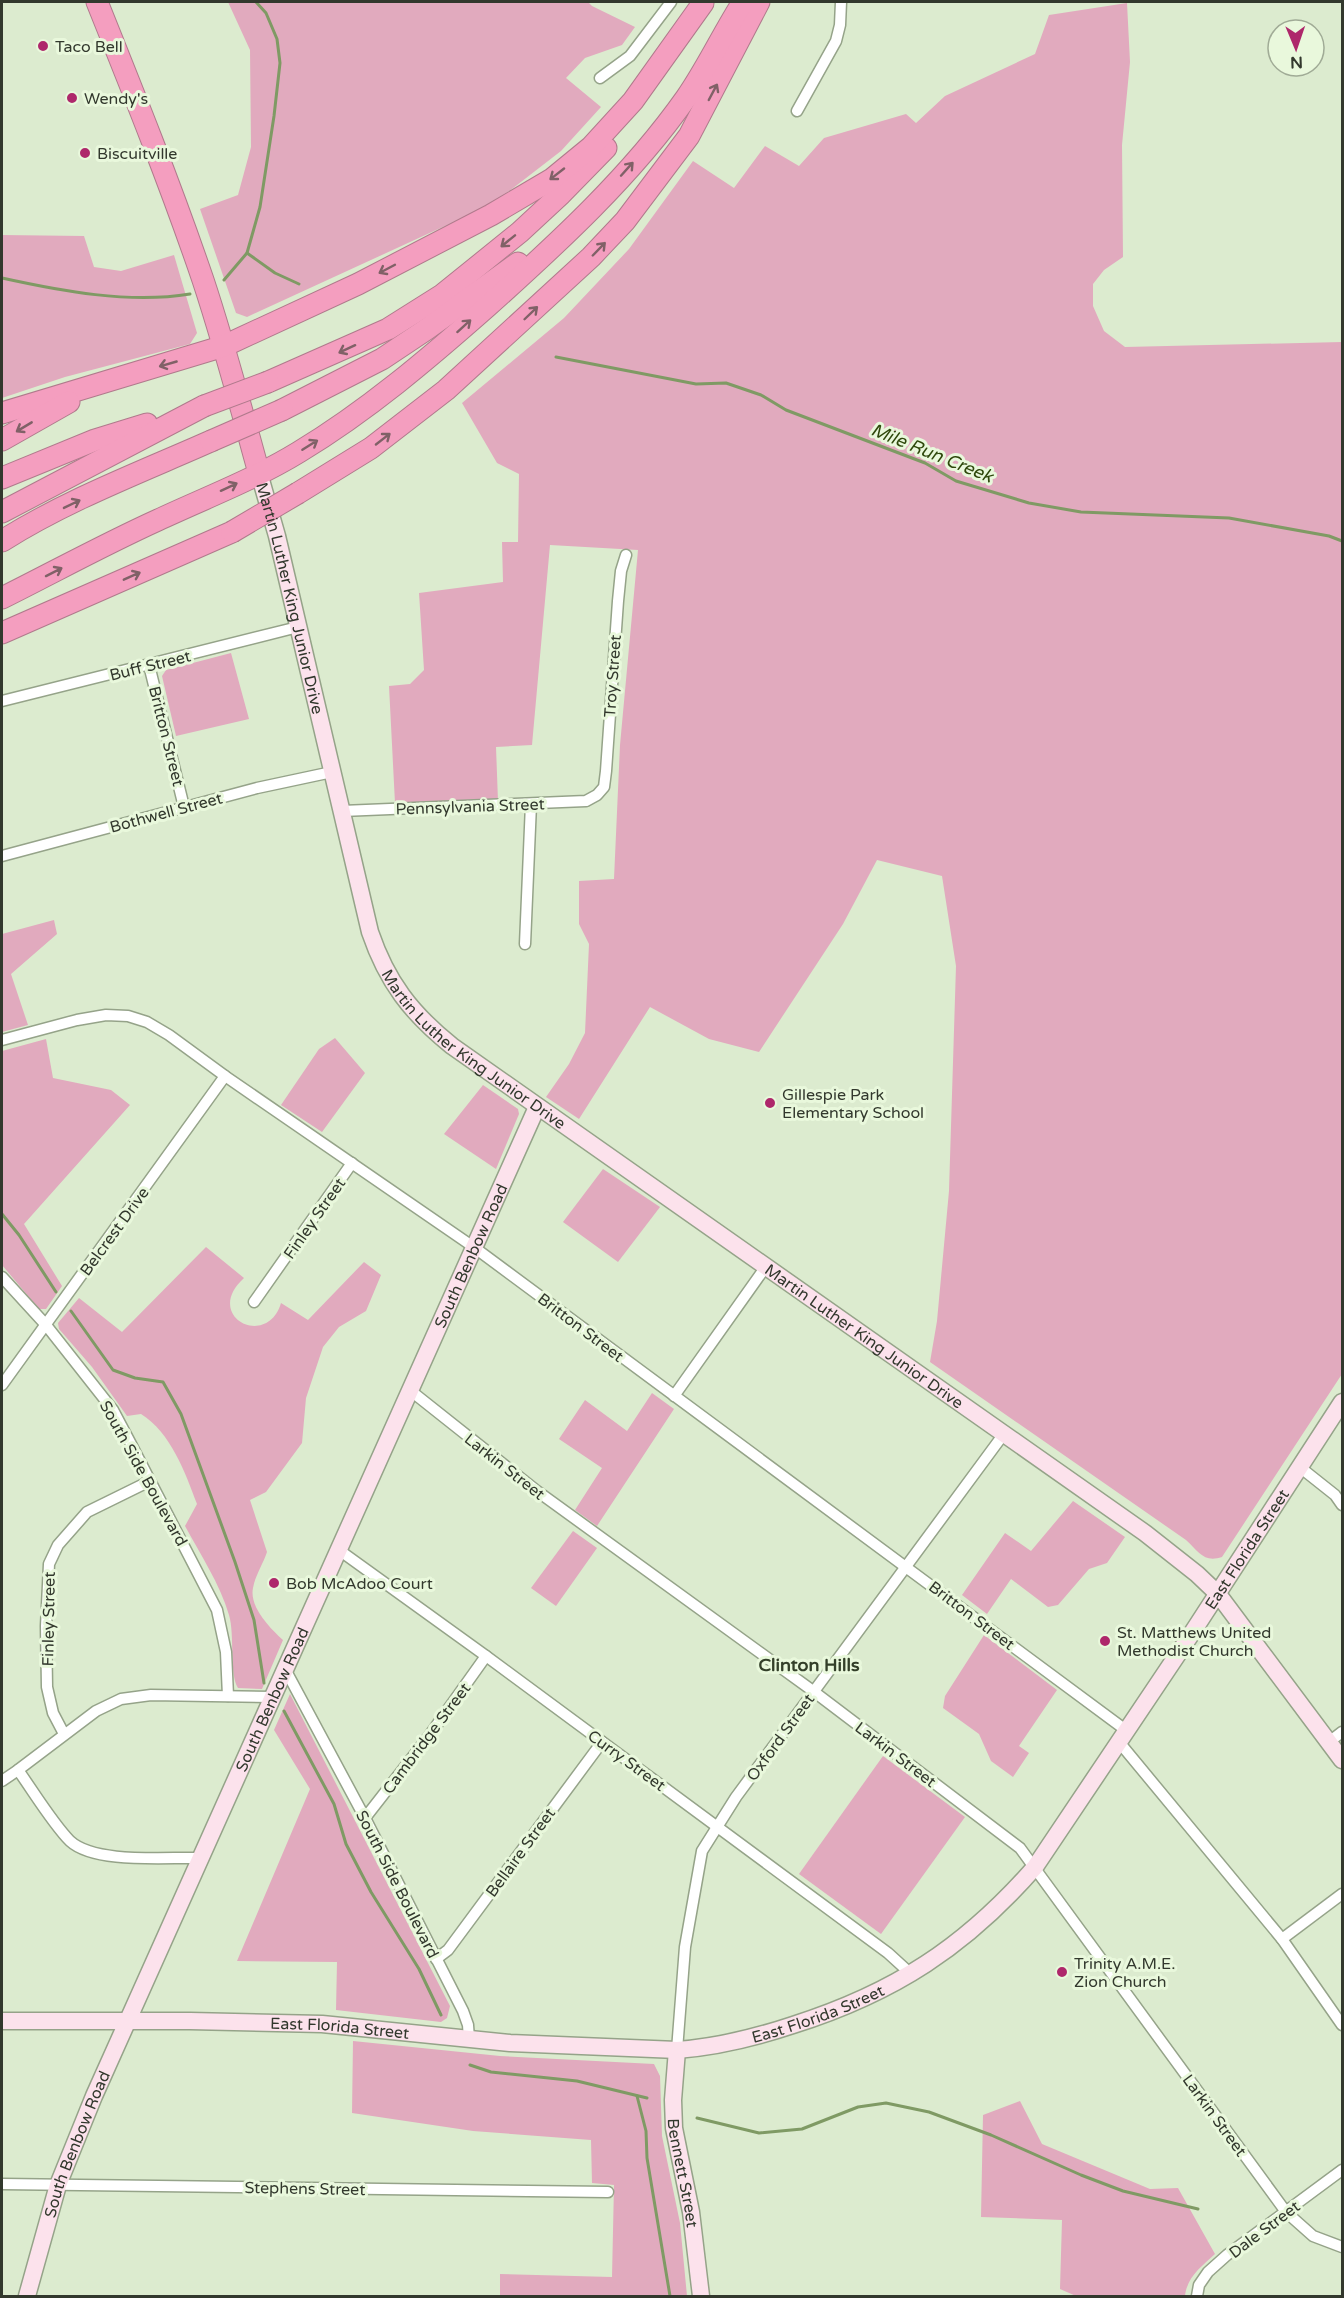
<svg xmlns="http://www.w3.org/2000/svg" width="1344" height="2298" font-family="'Varela Round',sans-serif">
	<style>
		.green { fill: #e1aabe }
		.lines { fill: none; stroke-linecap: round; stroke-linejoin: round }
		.stream { stroke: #7f9a64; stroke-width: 3 }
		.street-casing { stroke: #95a389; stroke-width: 13 }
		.secondary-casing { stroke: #95a389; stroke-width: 19 }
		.highway-casing { stroke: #b07a8c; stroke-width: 23 }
		.street { stroke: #fff; stroke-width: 10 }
		.secondary { stroke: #fce2ec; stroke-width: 16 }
		.highway { stroke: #f49ebf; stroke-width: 21 }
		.highway-bridge-casing { stroke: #b07a8c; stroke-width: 23; stroke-linecap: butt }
		.highway-bridge { stroke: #f49ebf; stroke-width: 21 }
		.oneway { stroke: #806167 }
		.poi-dot { fill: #ae276b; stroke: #e9f8dc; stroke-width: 2 }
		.labels { text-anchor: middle; stroke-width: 6; stroke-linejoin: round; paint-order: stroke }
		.poi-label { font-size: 16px; fill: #32382d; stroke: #e9f8dc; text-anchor: start }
		.street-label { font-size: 16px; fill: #32382d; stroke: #e9f8dc }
		.water-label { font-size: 18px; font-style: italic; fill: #2f480c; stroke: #e9f8dc }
		.neighbourhood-label { font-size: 18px; font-weight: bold; fill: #333f29; stroke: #e9f8dc }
	</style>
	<rect width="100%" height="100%" fill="#dcebcf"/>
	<!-- green -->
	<g class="green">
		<path d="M228,2H588L592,6L635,27L622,45L585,58L566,78L601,107L561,151L504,195L471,214L247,317L236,313L200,209L238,195L251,147L250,50Z"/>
		<path d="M1127,3L1130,62L1122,145L1123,257L1104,270L1093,284V306L1104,331L1125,347L1342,342V1374L1222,1557C1204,1563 1199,1552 1186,1540L930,1362L937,1321L949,1191L956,966L942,876L877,860L843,924L759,1052L709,1039L650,1007L579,1119L546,1097L569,1064L585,1033L589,944L579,924V881L614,879L620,745L638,550L550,545L532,745L496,747L498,801L395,803L389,686L410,684L424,670L419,593L503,582L502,542H518L519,474L497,463L462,403L564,318L629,249L693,161L734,188L765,146L799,166L824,138L906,114L916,123L945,96L1035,54L1049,15Z"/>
		<path d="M2,235L84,236L94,267L121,271L174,255L197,333L190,344L65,377L2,398Z"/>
		<path d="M231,653L249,719L176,736L162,676L166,670Z"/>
		<path d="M54,920L57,934L11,974L28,1025L2,1032V934Z"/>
		<path d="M335,1038L365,1073L322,1132L281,1105L319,1049Z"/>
		<path d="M46,1039L53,1078L111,1090L130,1105L24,1224L62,1286L46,1309H39L2,1265V1051Z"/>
		<path d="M483,1085L518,1109L519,1114L496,1169L444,1134Z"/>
		<path d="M603,1169L660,1207L618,1262L563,1222Z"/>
		<path d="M206,1247L244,1278C202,1316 267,1350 281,1303L308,1320L364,1262L381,1275L366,1311L339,1327L323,1347L306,1398L302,1443L266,1492L250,1500L267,1552C263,1564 255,1576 253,1588C249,1607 270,1628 283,1640L262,1689L238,1688C229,1673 235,1635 229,1615C220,1584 200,1554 185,1526L197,1504C185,1472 171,1433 141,1414L127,1416L92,1367L59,1329L58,1323L79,1298L122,1332Z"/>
		<path d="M652,1393L674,1409L597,1526L575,1510L602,1468L559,1439L585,1400L627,1431Z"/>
		<path d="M1073,1501L1125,1537L1107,1563L1089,1569L1058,1605L1048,1607L1011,1579L987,1614L962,1595L1005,1533L1031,1551Z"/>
		<path d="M573,1531L597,1548L556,1606L531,1588Z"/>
		<path d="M984,1635L1057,1690L1019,1746L1029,1753L1013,1777L991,1761L979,1734L943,1708L945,1696Z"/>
		<path d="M290,1694L450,2006L447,2018L441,2022L336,2010L337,1962L237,1961L310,1789L274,1730Z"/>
		<path d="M883,1756L965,1817L881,1934L799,1874Z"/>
		<path d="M353,2041L500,2056L654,2064L660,2076L662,2136L680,2223L687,2296H500V2274L612,2277L614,2185L592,2183L591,2140L473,2131L352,2113Z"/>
		<path d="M1020,2101L1042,2144L1150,2189L1178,2188L1215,2254C1201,2267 1187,2277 1185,2296H1076L1060,2289L1062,2220L981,2217L983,2115Z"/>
	</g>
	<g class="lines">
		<!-- stream -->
		<g class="stream">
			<path d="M247,253L275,273L299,284"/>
			<path d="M2,278C61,291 129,304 190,294"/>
			<path d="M224,280L247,253L260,207L274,116L280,63L277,39L266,13L256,2"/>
			<path d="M556,357L696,384L726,383L761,395L786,410L925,463L956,481L1029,503L1081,512L1229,518L1329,536L1342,541"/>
			<path d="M2,1214L19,1235L56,1292"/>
			<path d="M71,1311L113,1370L135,1378L163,1382L181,1414L235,1562L254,1620L264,1683"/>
			<path d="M284,1711L334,1804L346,1844L371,1892L419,1969L441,2015"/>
			<path d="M470,2065L491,2072L577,2081L647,2098"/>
			<path d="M637,2096L646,2131L647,2158L670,2296"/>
			<path d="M697,2118L759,2133L802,2129L858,2107L886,2103L929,2112L991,2135L1081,2175L1123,2191L1198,2209"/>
		</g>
		<!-- street casing -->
		<g class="street-casing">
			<g id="street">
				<path d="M600,78L630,56L671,2"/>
				<path d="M797,111L836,41L840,25L841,2"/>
				<path d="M149,665L184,807"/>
				<path d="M2,701L298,627"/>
				<path d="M342,811L586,801L597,795L604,787L606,771L618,601L621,571L626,555"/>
				<path d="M2,856L257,788L332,772"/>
				<path d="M525,944L531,804"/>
				<path d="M2,1040L77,1020L106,1015L128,1016L147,1022L169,1035L225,1076L475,1248L1127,1731"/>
				<path d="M2,1277L46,1325L113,1410L131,1444L217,1610L226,1652L228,1696"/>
				<path d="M254,1302L352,1163"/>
				<path d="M2,1385L225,1076"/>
				<path d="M411,1391L537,1491L813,1691L1020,1848L1286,2212L1313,2236L1342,2247"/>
				<path d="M674,1396L767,1265"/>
				<path d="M1301,1468L1335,1495L1342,1505"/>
				<path d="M339,1550L486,1656L888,1953L911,1974"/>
				<path d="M285,1669L365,1818L463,2011L468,2025L469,2039"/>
				<path d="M64,1734L53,1713L47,1687L46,1626L49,1564L58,1545L87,1512L150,1481"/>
				<path d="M1119,1742L1282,1939L1342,2025"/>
				<path d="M1329,1742L1342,1732"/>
				<path d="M18,1770C33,1791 53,1824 70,1841C95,1864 165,1857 199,1858"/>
				<path d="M2,1781L18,1770L96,1711L121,1699L151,1695L272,1697"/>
				<path d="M365,1818L429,1736L486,1656"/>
				<path d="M1282,1939L1342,1894"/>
				<path d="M436,1959L448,1950L602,1742"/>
				<path d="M677,2050L685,1947L702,1851L736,1797L1003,1435"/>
				<path d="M2,2184L608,2192"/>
				<path d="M1197,2296L1199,2285L1208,2272L1227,2255L1342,2170"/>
			</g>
		</g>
		<!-- secondary casing -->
		<g class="secondary-casing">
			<g id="secondary">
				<path id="s1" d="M259,473L277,536L370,932C387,982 411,1013 452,1046L1145,1533L1197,1574L1218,1594L1342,1760"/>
				<path id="s2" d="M2,2021H190L322,2024L510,2043L677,2050C717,2047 754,2038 793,2025C894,1993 965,1947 1035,1867L1190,1636L1342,1402"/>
				<path id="s3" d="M677,2050L673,2100L674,2128L691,2212L701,2296"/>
				<path id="s4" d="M27,2296L58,2185L94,2096L537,1107"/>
			</g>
		</g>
		<!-- highway casing -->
		<g class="highway-casing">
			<g id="highway">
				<path d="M97,2C134,94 171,186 203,280C224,343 241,408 259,473"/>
				<path d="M268,382L388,329L442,295L520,232L561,194L606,148"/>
				<path d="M282,410L382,359L427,329L518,263"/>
				<path d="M2,413L224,346L358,284L491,215L552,179L591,147L633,101L703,3"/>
				<path d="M2,440L69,402"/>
				<path d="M2,478L95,440L147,424"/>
				<path d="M298,493L371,448L446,390L591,257L625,221L689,136L759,2"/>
				<path d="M2,512L204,406"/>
				<path d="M2,541C67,500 141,472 211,441"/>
				<path d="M2,598C54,572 105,544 158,520C205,498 255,479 299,452C367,411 428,359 488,306C558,243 631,176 686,98C707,68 723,33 743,2"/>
				<path d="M2,633L232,532"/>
			</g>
		</g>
		<!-- street -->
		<use href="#street" class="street"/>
		<!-- secondary -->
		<use href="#secondary" class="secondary"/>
		<!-- highway -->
		<use href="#highway" class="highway"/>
		<!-- highway-bridge casing -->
		<g class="highway-bridge-casing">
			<g id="highway-bridge">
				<path d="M204,406L268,382"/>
				<path d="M211,441L282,410"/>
				<path d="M232,532L298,493"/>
			</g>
		</g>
		<!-- highway-bridge -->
		<use href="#highway-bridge" class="highway-bridge"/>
	</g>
	<!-- one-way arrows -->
	<defs><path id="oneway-shaft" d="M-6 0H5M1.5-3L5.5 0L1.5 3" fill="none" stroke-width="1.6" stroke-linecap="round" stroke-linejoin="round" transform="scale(1.5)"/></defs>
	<g class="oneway">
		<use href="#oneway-shaft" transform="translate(713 92) rotate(-62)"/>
		<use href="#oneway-shaft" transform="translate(627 169) rotate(-48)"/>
		<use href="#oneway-shaft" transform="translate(557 174) rotate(142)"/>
		<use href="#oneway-shaft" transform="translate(508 241) rotate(141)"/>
		<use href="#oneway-shaft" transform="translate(599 249) rotate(-46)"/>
		<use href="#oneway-shaft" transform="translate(387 269) rotate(152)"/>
		<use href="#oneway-shaft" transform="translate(531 313) rotate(-44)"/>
		<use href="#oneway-shaft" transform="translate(464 326) rotate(-42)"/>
		<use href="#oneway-shaft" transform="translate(347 349) rotate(155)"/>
		<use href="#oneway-shaft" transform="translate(168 364) rotate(164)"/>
		<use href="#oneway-shaft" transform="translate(24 427) rotate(149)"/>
		<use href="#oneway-shaft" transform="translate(383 439) rotate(-38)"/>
		<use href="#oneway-shaft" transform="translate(310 445) rotate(-32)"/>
		<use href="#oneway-shaft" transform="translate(229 487) rotate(-25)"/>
		<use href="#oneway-shaft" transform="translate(72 504) rotate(-26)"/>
		<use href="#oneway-shaft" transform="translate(54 572) rotate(-27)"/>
		<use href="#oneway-shaft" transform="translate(132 576) rotate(-24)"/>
	</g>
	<!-- markers -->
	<g class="poi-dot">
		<circle cx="43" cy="46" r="6"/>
		<circle cx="72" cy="98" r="6"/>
		<circle cx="85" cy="153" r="6"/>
		<circle cx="770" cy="1103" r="6"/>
		<circle cx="274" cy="1583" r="6"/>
		<circle cx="1105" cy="1641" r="6"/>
		<circle cx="1062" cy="1972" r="6"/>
	</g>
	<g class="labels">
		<!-- poi labels -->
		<g class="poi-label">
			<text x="55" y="52">Taco Bell</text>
			<text x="84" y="104">Wendy's</text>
			<text x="97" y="159">Biscuitville</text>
			<text x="782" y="1100">Gillespie Park<tspan x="782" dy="18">Elementary School</tspan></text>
			<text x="286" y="1589">Bob McAdoo Court</text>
			<text x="1117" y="1638">St. Matthews United<tspan x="1117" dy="18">Methodist Church</tspan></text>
			<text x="1074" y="1969">Trinity A.M.E.<tspan x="1074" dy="18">Zion Church</tspan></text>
		</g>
		<!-- street labels -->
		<g class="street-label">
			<text dy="6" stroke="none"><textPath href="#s1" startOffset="129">Martin Luther King Junior Drive</textPath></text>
			<text transform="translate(150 665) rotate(-14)" y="6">Buff Street</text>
			<text transform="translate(612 676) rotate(-86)" y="6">Troy Street</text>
			<text transform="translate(167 736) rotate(76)" y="6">Britton Street</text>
			<text transform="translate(470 806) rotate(-2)" y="6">Pennsylvania Street</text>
			<text transform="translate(166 812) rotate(-15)" y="6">Bothwell Street</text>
			<text dy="6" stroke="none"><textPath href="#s1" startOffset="633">Martin Luther King Junior Drive</textPath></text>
			<text transform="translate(314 1218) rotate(-55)" y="6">Finley Street</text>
			<text transform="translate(114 1231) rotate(-54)" y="6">Belcrest Drive</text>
			<text dy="6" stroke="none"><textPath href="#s4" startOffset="1132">South Benbow Road</textPath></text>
			<text transform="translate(581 1327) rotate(37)" y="6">Britton Street</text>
			<text dy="6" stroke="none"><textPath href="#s1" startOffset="1119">Martin Luther King Junior Drive</textPath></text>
			<text transform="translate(505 1466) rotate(38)" y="6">Larkin Street</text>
			<text transform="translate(144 1473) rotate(61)" y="6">South Side Boulevard</text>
			<text dy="6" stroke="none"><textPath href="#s2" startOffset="1470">East Florida Street</textPath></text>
			<text transform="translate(972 1615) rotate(37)" y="6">Britton Street</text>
			<text transform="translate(48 1619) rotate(-89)" y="6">Finley Street</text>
			<text dy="6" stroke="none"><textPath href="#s4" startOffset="646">South Benbow Road</textPath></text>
			<text transform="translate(780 1737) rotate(-54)" y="6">Oxford Street</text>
			<text transform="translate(426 1738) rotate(-53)" y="6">Cambridge Street</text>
			<text transform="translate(896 1754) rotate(37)" y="6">Larkin Street</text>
			<text transform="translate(627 1760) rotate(36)" y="6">Curry Street</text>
			<text transform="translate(520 1852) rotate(-54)" y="6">Bellaire Street</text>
			<text transform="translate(398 1884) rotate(63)" y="6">South Side Boulevard</text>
			<text dy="6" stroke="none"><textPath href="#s2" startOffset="822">East Florida Street</textPath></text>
			<text dy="6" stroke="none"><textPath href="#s2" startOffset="338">East Florida Street</textPath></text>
			<text transform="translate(1215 2115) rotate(54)" y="6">Larkin Street</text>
			<text dy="6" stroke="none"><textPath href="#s4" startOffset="160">South Benbow Road</textPath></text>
			<text dy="6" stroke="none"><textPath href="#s3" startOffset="124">Bennett Street</textPath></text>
			<text transform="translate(305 2188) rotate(1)" y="6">Stephens Street</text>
			<text transform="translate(1264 2229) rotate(-37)" y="6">Dale Street</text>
		</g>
		<!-- water labels -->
		<g class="water-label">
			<text transform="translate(932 453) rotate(22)" y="6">Mile Run Creek</text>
		</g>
		<!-- neighbourhood labels -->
		<g class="neighbourhood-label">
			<text x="809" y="1671">Clinton Hills</text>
		</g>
	</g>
	<!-- border -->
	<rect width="1344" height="2298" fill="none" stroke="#32382d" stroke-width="6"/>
	<!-- north arrow -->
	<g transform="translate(1296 48) rotate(178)"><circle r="28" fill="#e9f8dc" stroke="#a0ab96" stroke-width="1.5"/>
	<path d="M0-4.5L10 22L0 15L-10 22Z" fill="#ae276b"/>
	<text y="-9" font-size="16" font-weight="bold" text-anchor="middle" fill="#32382d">N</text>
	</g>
</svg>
